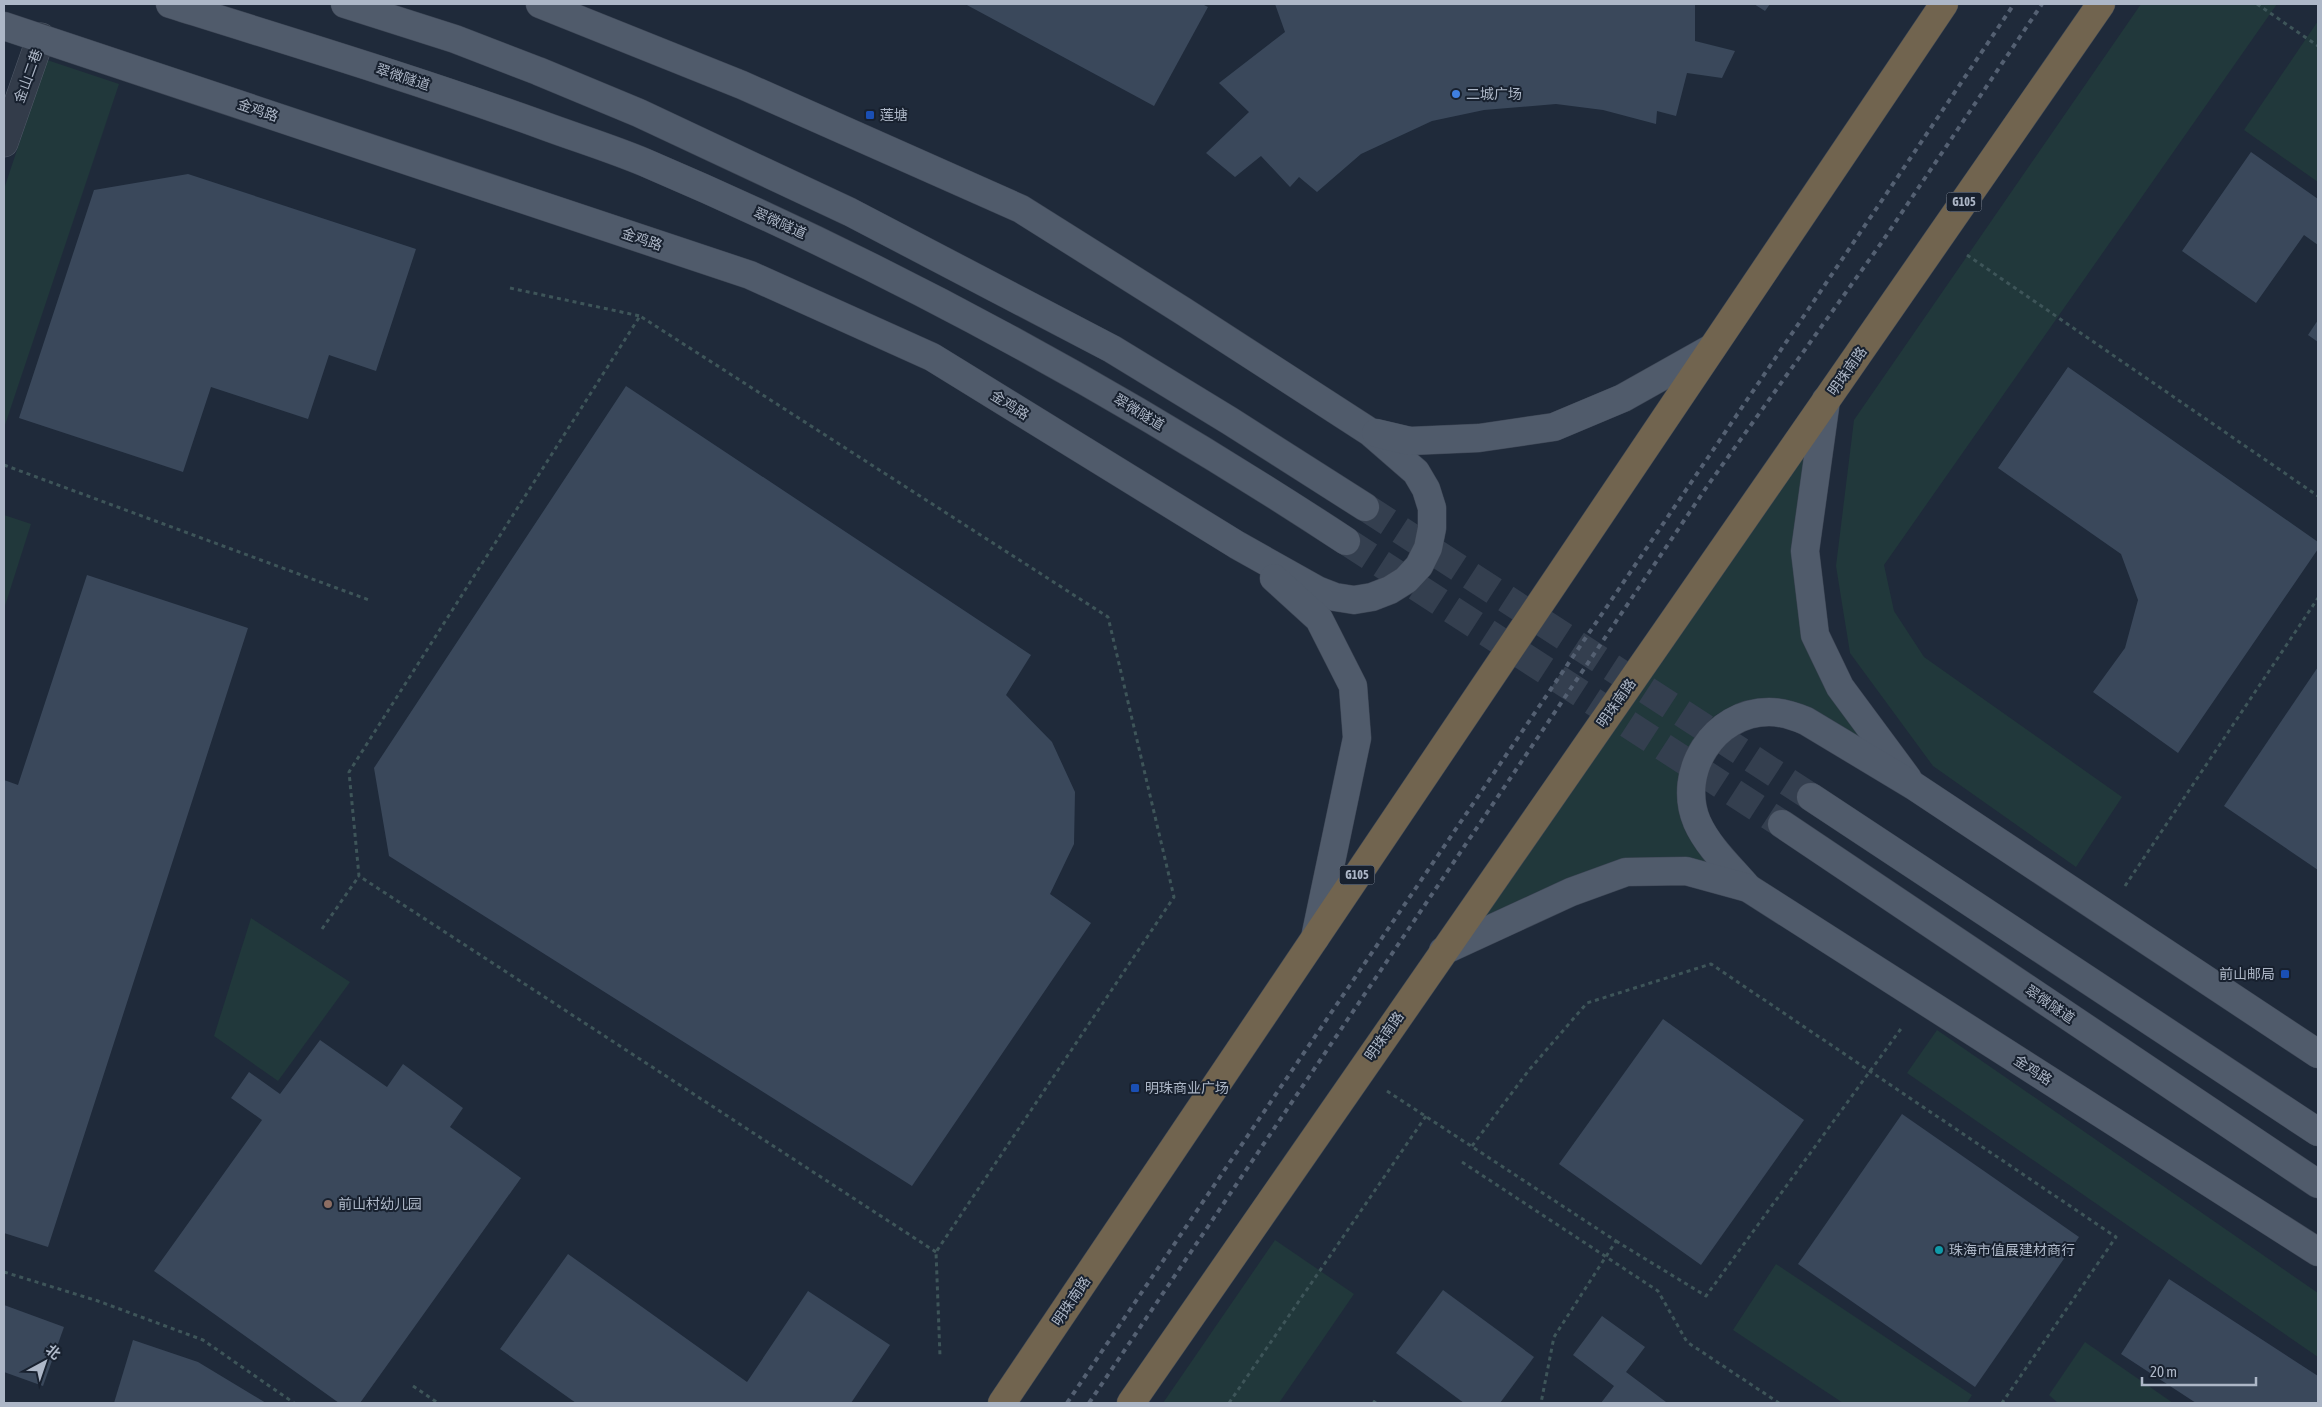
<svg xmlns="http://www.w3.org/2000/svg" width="2322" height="1407" font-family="'Asap Condensed','Noto Sans SC',sans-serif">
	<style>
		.green { fill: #21383b }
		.building { fill: #3a485b }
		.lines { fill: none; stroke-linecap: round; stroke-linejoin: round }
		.major-tunnel { stroke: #343f4f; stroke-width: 28; stroke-dasharray: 28 14; stroke-linecap: butt }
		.minor-casing { stroke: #505a68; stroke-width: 29 }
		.major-casing { stroke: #3c4554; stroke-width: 29 }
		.highway-casing { stroke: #3d4755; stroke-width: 29 }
		.path { stroke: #3e5559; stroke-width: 3; stroke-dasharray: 4 4; stroke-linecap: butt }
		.minor { stroke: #333c4a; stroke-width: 28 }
		.major { stroke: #505b6b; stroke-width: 28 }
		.highway { stroke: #71644f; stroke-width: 28 }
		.rail { stroke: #546072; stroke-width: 4; stroke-dasharray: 5 5; stroke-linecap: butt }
		.shop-dot { fill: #3f7fe0; stroke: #18212f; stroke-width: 2 }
		.transit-dot { fill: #1a4fb4; stroke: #18212f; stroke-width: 2 }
		.education-dot { fill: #8d6e63; stroke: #18212f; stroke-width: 2 }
		.culture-dot { fill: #0f9aa8; stroke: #18212f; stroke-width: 2 }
		.labels { text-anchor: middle; stroke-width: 4; stroke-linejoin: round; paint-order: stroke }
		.shield { fill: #18212f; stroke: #808a99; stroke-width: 1 }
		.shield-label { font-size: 12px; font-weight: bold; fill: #adb7c7 }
		.street-label { font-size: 14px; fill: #adb7c7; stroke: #18212f }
		.poi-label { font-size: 14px; fill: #adb7c7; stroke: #18212f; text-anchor: start }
	</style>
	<rect width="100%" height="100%" fill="#1f2a3a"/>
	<!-- green -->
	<g class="green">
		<path d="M2141,4H2277L1884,565L1894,611L1924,657L2122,797L2076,867L1933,766L1850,653L1836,566L1854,420Z"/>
		<path d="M2318,21V182L2244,130Z"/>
		<path d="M47,60L119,84L4,428V189Z"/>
		<path d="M1811,438L1804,633L1881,759L1746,702L1716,715L1693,742L1681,777L1726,873L1685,857L1622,859L1466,931Z"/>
		<path d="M4,515L31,524L4,609Z"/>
		<path d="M251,918L350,982L278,1081L214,1036Z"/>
		<path d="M1937,1030L2318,1293V1357L1907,1073Z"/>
		<path d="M1275,1240L1354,1294L1279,1403H1163Z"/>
		<path d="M1776,1264L1972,1395L1967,1403H1843L1733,1330Z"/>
		<path d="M2085,1342L2173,1403H2058L2049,1395Z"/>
	</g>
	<!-- building -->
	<g class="building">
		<path d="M965,4H1202L1208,7L1154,106Z"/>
		<path d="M1275,4H1695V41L1735,51L1722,78L1687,73L1676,116L1657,111L1656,124L1603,110L1556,104L1484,110L1432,121L1361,154L1317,192L1299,177L1290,187L1261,156L1235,177L1206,153L1249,112L1219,83L1285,32Z"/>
		<path d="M1754,4H1770L1765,11Z"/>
		<path d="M2251,152L2318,199V245L2304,235L2256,303L2182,251Z"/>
		<path d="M188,174L416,249L376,371L329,355L308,419L211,387L183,472L19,418L94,190Z"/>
		<path d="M2318,320V342L2308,335Z"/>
		<path d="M2068,367L2318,542V549L2178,753L2093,692L2125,648L2138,600L2121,554L1998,468Z"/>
		<path d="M626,386L1031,655L1006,695L1052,742L1075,792L1074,844L1050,894L1091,923L912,1186L389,856L374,768Z"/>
		<path d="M87,575L248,628L48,1247L4,1233V780L18,785Z"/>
		<path d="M2318,667V870L2224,806Z"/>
		<path d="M1663,1019L1804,1120L1701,1265L1559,1164Z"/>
		<path d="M320,1040L387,1087L403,1064L463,1108L450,1127L521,1178L360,1403H339L154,1271L262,1120L231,1098L249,1072L280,1094Z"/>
		<path d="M1902,1114L2079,1237L1975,1387L1798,1264Z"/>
		<path d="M568,1254L747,1382L808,1291L890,1345L851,1403H576L500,1349Z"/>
		<path d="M2169,1279L2318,1376V1403H2196L2121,1354Z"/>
		<path d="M1443,1290L1534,1357L1500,1403H1464L1396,1353Z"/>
		<path d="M4,1305L64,1327L43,1386L4,1372Z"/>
		<path d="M1602,1316L1645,1347L1626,1372L1666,1402L1665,1403H1601L1614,1386L1573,1355Z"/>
		<path d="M133,1340L198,1362L266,1403H114Z"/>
	</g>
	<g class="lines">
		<!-- major-tunnel -->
		<g class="major-tunnel">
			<path d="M1365,507L1811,797"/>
			<path d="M1346,541L1782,824"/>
		</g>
		<!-- minor casing -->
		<g class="minor-casing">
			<path id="minor" d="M4,143L41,37"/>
		</g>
		<!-- major casing -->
		<g class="major-casing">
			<g id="major">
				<path d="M170,4C295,43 420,81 542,125C577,138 613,149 646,163C890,267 1124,395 1346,541"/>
				<path d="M345,4L455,39L538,71L639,113L850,212L1112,349L1230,421L1365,507"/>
				<path d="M4,26L750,275L932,357L1237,545L1317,590L1335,597L1354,600L1372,597L1390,590L1406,580L1419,566L1428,548L1432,528V508L1426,489L1416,472L1370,432L1183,311L1021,209L742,85L540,4"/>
				<path d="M1826,400L1805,551L1815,635L1840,687L1908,779"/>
				<path d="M1376,433L1410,441L1479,438L1554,427L1623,398L1712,348"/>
				<path d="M1274,578L1319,619L1353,686L1357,738L1315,938"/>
				<path d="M1811,797L2318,1132"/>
				<path d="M1782,824L2318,1184"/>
				<path d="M1748,888C1731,868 1708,847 1697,822C1676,772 1714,712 1769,712C1782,712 1794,716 1806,721L1914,786L2318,1054"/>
				<path d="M1443,951L1571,892L1626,872L1686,871L1748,888L2318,1252"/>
			</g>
		</g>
		<!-- highway casing -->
		<g class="highway-casing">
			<g id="highway">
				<path d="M1002,1403L1944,4"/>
				<path d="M1131,1403L2101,4"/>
			</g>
		</g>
		<!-- path -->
		<g class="path">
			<path d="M2257,4L2318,46"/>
			<path d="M1967,255L2318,496"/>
			<path d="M510,288L640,316"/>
			<path d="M4,465L369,600"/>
			<path d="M2125,886L2318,598"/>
			<path d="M322,929L359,876"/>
			<path d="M1387,1091L1616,1241L1554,1337L1541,1403"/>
			<path d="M1472,1146L1529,1070L1587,1003L1711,964L2116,1237L2002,1403"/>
			<path d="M1462,1162L1658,1291L1687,1342L1779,1403"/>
			<path d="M1616,1241L1706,1296L1903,1026"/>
			<path d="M936,1252L359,876L349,772L640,316L1108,617L1174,897L936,1252L940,1356"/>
			<path d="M4,1272L98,1301L203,1340L294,1403"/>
			<path d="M413,1386L438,1403"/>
			<path d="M1373,1401L1376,1403"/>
			<path d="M1229,1403L1426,1116"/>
		</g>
		<!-- minor -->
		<use href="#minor" class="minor"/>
		<!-- major -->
		<use href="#major" class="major"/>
		<!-- highway -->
		<use href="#highway" class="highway"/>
		<!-- rail -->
		<g class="rail">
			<path d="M1067,1403C1382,936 1700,472 2014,4"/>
			<path d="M1089,1403L1708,485L1882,242L2042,4"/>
		</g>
	</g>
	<!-- markers -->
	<circle class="shop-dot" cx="1456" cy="94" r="5"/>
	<g class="transit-dot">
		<rect x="865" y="110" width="10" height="10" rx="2.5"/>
		<rect x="2280" y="969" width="10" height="10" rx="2.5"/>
		<rect x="1130" y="1083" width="10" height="10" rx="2.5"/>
	</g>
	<circle class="education-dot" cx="328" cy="1204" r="5"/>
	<circle class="culture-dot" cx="1939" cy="1250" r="5"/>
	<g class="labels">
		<!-- shield labels -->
		<g class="shield">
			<rect x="1946.5" y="192.5" width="35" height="19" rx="4"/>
			<rect x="1339.5" y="865.5" width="35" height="19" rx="4"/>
		</g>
		<g class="shield-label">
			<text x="1964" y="206">G105</text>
			<text x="1357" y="879">G105</text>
		</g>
		<!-- street labels -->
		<g class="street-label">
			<text transform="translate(28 76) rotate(-70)" y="5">金山二巷</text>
			<text transform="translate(403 77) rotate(18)" y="5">翠微隧道</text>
			<text transform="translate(258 110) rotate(19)" y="5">金鸡路</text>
			<text transform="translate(780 223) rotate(24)" y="5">翠微隧道</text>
			<text transform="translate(642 239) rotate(19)" y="5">金鸡路</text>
			<text transform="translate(1847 371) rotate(-55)" y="5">明珠南路</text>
			<text transform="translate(1010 405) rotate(32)" y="5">金鸡路</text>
			<text transform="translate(1139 412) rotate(31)" y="5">翠微隧道</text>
			<text transform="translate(1616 703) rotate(-55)" y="5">明珠南路</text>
			<text transform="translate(2050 1004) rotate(34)" y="5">翠微隧道</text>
			<text transform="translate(1384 1036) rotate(-55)" y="5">明珠南路</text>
			<text transform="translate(2033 1070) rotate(33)" y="5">金鸡路</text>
			<text transform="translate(1071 1301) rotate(-56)" y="5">明珠南路</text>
		</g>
		<!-- poi labels -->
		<g class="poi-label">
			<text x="1466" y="99">二城广场</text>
			<text x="880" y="120">莲塘</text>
			<text x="2275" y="979" text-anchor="end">前山邮局</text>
			<text x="1145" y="1093">明珠商业广场</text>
			<text x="338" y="1209">前山村幼儿园</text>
			<text x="1949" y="1255">珠海市值展建材商行</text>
		</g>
	</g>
	<!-- border -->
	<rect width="2322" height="1407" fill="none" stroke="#adb7c7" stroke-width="10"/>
	<!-- north arrow -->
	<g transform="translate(45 1362) rotate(40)" stroke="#18212f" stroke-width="4" paint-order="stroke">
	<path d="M0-4L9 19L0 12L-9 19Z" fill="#adb7c7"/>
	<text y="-8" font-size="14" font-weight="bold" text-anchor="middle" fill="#adb7c7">北</text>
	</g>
	<!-- scale -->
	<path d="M2142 1377v8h114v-8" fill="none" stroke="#adb7c7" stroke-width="2.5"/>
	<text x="2150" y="1377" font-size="15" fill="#adb7c7" stroke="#18212f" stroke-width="4" paint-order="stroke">20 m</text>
</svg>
